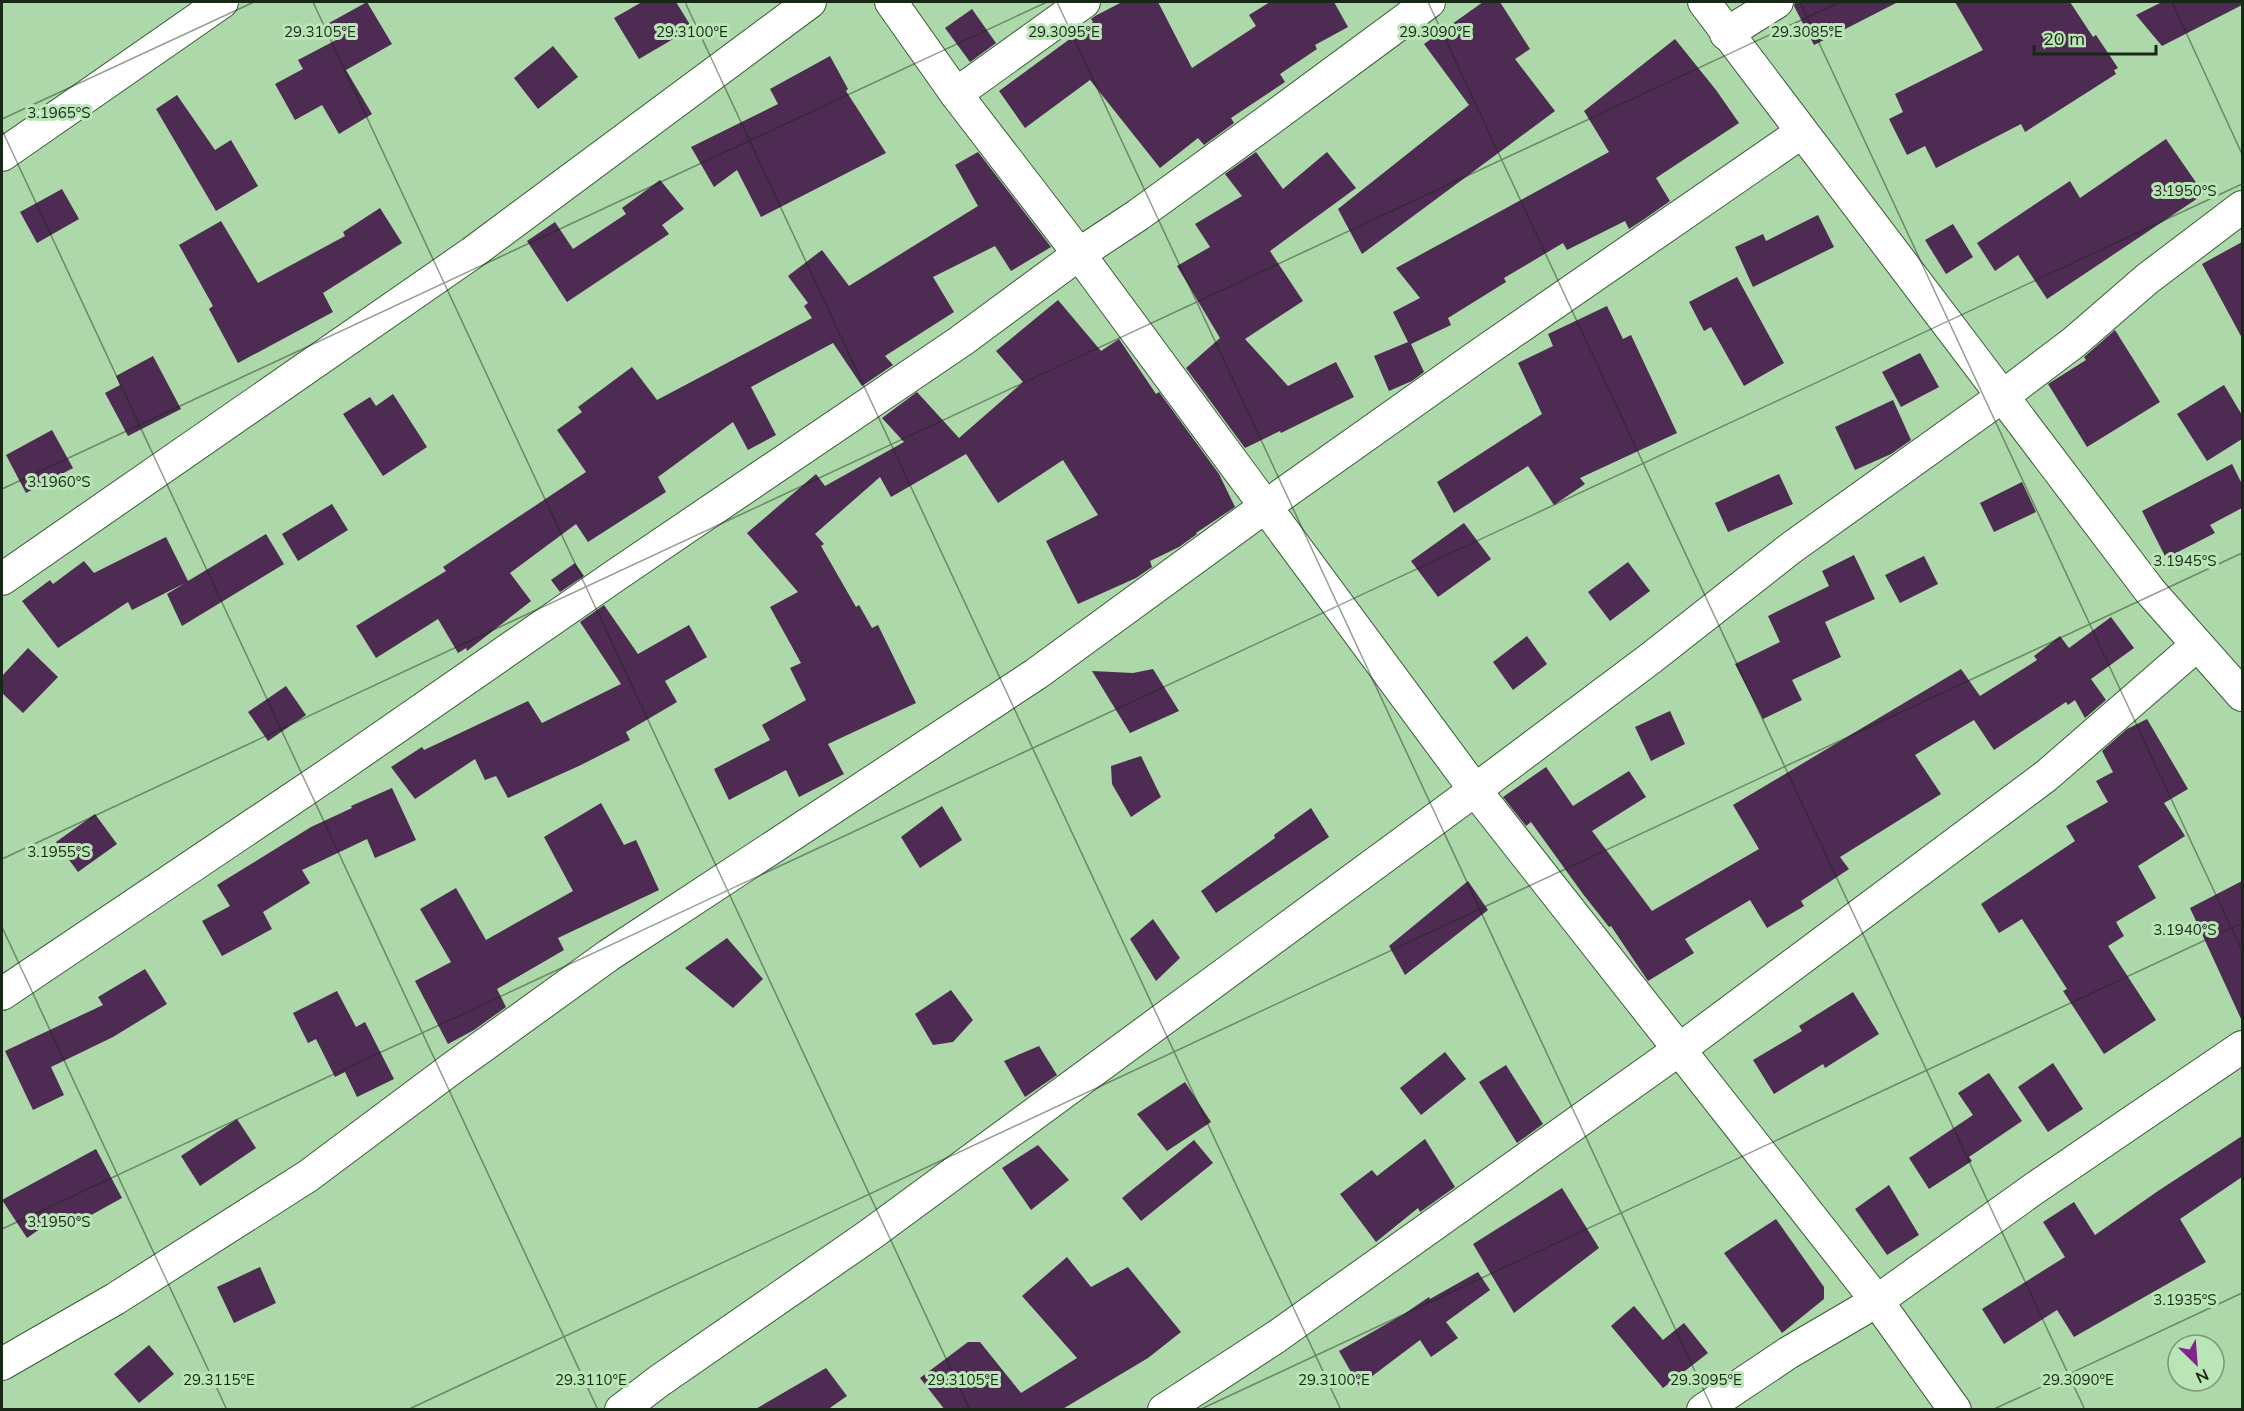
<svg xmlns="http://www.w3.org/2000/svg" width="2244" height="1411" font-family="Mulish,sans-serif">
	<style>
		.building { fill: #4d2b52 }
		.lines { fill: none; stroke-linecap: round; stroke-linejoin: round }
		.minor-casing { stroke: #375d35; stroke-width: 34 }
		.minor { stroke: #fff; stroke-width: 32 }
		.ticks { fill: none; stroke: #182817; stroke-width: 1.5; stroke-opacity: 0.45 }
		.ticks-label { font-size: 15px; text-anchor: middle; fill: #182817; stroke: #bae5b6; stroke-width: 6; stroke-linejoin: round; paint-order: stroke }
	</style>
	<rect width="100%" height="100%" fill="#add8a9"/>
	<!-- building -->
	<g class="building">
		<path d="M367,2L392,44L346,70L372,114L339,134L322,105L295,120L275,84L303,69L298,60L338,39L329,23Z"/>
		<path d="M642,2H676L692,28L639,59L614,18Z"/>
		<path d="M1122,2H1158L1192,68L1256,26L1249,15L1270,2H1334L1348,27L1315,45L1317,49L1280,74L1285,82L1231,118L1234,123L1204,145L1198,138L1160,168L1090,80L1025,128L999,91L1093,22L1091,19L1095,16Z"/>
		<path d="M1483,2H1500L1530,49L1515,59L1555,111L1362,254L1338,209L1469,105L1424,44Z"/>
		<path d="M1795,2H1898L1814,45L1794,6Z"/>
		<path d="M1955,2H2070L2093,37L2096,35L2118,68L2114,70L2116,74L2025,132L2021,124L1936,168L1925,146L1907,155L1889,119L1903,112L1895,94L1983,50Z"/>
		<path d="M2162,2H2242V5L2162,46L2136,15Z"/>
		<path d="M972,9L996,43L970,62L945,28Z"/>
		<path d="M1675,39L1716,90L1739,123L1656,178L1670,201L1643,220L1629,229L1625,221L1567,250L1563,243L1504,278L1506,282L1448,318L1451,325L1411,344L1424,372L1412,381L1389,391L1374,356L1408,342L1393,312L1420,298L1396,268L1609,152L1584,111Z"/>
		<path d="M553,46L578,77L538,109L514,78Z"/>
		<path d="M830,56L848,89L846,91L886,153L761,217L737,170L714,187L691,147L778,104L770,89Z"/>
		<path d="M177,95L215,150L231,140L258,186L216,211L156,109Z"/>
		<path d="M2166,139L2204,194L2047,299L2018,255L1995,271L1977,243L2070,181L2080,198Z"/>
		<path d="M978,152L1051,247L1011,271L995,246L933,277L954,312L885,356L893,365L862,386L833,343L751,387L776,435L748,450L733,422L658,477L666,492L588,542L576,524L510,573L531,601L467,651L466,648L458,653L438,619L376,658L356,626L446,571L443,567L586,472L557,430L582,412L578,407L632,367L657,400L812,318L804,306L808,303L788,276L822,250L849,286L978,206L955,165Z"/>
		<path d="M1256,152L1283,189L1327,152L1356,188L1270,251L1303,301L1245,339L1288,386L1336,362L1354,397L1281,433L1280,431L1245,448L1186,368L1220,338L1177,266L1210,247L1195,224L1242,196L1225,174Z"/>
		<path d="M660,180L684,209L662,225L669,234L567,302L527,241L555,222L573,249L626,214L622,208Z"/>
		<path d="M62,189L79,219L37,243L20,212Z"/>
		<path d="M380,208L402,243L323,293L333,312L238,363L209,309L213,306L179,245L221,221L258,283L345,236L343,232Z"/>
		<path d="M1818,215L1834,247L1753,287L1735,247L1763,234L1766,241Z"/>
		<path d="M1953,224L1973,257L1946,274L1925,240Z"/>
		<path d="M2242,242V338L2202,264Z"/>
		<path d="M1737,277L1784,363L1744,386L1711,327L1704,331L1689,302Z"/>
		<path d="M1058,300L1101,351L1119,339L1156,394L1159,392L1219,474L1235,507L1196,533L1197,534L1179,547L1150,561L1152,567L1136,578L1078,604L1046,541L1098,515L1063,460L998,503L966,454L891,497L880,477L815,534L824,544L821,546L856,607L859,605L872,628L878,625L916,703L828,744L844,774L799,797L786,770L729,800L714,769L770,740L762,725L806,700L790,668L801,663L770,607L798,592L747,533L816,474L825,486L904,442L882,418L917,392L959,438L1023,382L996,351Z"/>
		<path d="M1607,306L1623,339L1631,335L1677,433L1580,478L1585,484L1554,505L1528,466L1454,513L1437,482L1542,414L1518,363L1553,346L1548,334Z"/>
		<path d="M2115,330L2160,402L2087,447L2048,384L2086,360L2084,357Z"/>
		<path d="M1920,353L1939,387L1901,407L1882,372Z"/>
		<path d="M153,356L181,409L128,436L105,393L120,385L116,376Z"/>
		<path d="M2224,385L2242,415V439L2207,461L2177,414Z"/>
		<path d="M393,394L427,447L383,476L343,414L370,397L376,406Z"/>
		<path d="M1893,400L1911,440L1891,454L1855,470L1835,427Z"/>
		<path d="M52,430L73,468L26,493L6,455Z"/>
		<path d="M2232,464L2242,484V508L2210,525L2215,533L2166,558L2142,511Z"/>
		<path d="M1779,474L1793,504L1728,532L1715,503Z"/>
		<path d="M2022,482L2036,512L1994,532L1980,503Z"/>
		<path d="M332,504L348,530L298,561L282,534Z"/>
		<path d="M1464,523L1491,559L1438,597L1411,561Z"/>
		<path d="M266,534L284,564L182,626L167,594L185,583L132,610L128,602L58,648L22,601L50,580L53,584L84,561L94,573L166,537L188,581Z"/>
		<path d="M1854,555L1875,599L1825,622L1841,657L1792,680L1802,700L1763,719L1735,664L1780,642L1768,616L1829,586L1822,571Z"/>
		<path d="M1924,556L1938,584L1900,603L1885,575Z"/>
		<path d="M1628,562L1650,591L1610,621L1588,592Z"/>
		<path d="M575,563L584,576L560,592L551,580Z"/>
		<path d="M604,605L638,654L689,625L707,657L665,681L677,702L626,732L630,740L581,765L508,798L496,776L485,780L475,759L415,799L391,767L422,747L424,750L528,701L542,723L621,684L580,622Z"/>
		<path d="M2111,617L2134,648L2091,679L2106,700L2085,718L2075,700L2068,705L2066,702L1994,750L1974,720L1915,755L1941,794L1840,857L1849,869L1801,901L1804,906L1767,928L1750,900L1685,939L1694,953L1648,981L1611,926L1609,927L1583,894L1531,822L1526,826L1503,797L1546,767L1573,806L1629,771L1646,797L1592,831L1652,911L1759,849L1733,805L1961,669L1980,696L2037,660L2034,656L2060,636L2069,648Z"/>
		<path d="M1527,636L1547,664L1513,690L1493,662Z"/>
		<path d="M28,648L58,677L23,713L2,693V676Z"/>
		<path d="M1153,669L1179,711L1130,733L1092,671L1133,673Z"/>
		<path d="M286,686L306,715L268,741L248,712Z"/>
		<path d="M1670,711L1685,744L1651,761L1635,727Z"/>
		<path d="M2147,719L2188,789L2164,803L2185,836L2138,866L2156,898L2116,922L2124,936L2108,946L2156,1020L2104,1054L2063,991L2067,989L2022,919L1999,933L1981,904L2075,841L2066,826L2108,802L2096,781L2113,772L2102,751L2127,729Z"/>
		<path d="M1141,756L1161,797L1131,817L1112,784L1111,766Z"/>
		<path d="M392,788L416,840L375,858L367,839L302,870L310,883L263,912L272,929L222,956L202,921L230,906L217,885L311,827L352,808L351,806Z"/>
		<path d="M601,803L624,845L636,840L659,890L558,938L564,950L497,989L506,1007L474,1030L448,1044L415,981L451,962L420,909L456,888L486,940L573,891L544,837Z"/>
		<path d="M942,806L962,840L920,868L901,837Z"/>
		<path d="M1311,808L1329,837L1216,913L1201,891L1275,838L1274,835Z"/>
		<path d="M95,814L117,844L78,872L56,842Z"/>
		<path d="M1468,881L1488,910L1405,975L1389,946Z"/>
		<path d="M2242,881V1021L2190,908Z"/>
		<path d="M1153,919L1180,958L1156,981L1130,939Z"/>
		<path d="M727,938L763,979L733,1008L685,968Z"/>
		<path d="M145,969L167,1004L113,1037L51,1067L64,1095L33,1110L5,1051L103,1005L98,997Z"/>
		<path d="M951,990L973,1020L953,1042L933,1045L915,1014Z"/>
		<path d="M337,991L356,1027L365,1022L394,1079L357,1097L345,1072L335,1077L316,1039L308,1043L293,1013Z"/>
		<path d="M1853,992L1879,1034L1825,1068L1823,1064L1774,1094L1753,1060L1802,1031L1799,1026Z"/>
		<path d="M1039,1046L1057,1075L1025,1097L1004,1061Z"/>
		<path d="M1445,1052L1466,1079L1421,1115L1400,1088Z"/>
		<path d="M2053,1063L2083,1109L2048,1132L2018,1087Z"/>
		<path d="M1506,1065L1543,1124L1517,1143L1479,1082Z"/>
		<path d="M1989,1073L2022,1121L1969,1157L1972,1161L1929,1189L1909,1158L1973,1115L1958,1093Z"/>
		<path d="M1185,1082L1211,1122L1167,1151L1137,1114Z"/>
		<path d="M237,1119L256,1148L200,1186L181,1156Z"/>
		<path d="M2242,1136V1177L2180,1219L2206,1262L2074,1337L2057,1310L2004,1344L1982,1309L2065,1257L2043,1222L2074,1202L2095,1235L2158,1191Z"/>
		<path d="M1425,1139L1455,1187L1420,1212L1418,1208L1376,1242L1340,1194L1372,1170L1377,1176Z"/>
		<path d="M1194,1140L1213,1163L1141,1221L1122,1198Z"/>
		<path d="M1038,1145L1069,1180L1031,1210L1002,1168Z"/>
		<path d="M96,1149L122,1198L64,1230L57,1217L27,1238L2,1200Z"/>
		<path d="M1889,1185L1919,1235L1887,1255L1855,1209Z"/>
		<path d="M1562,1188L1599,1248L1514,1313L1473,1244Z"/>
		<path d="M1776,1219L1824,1287V1299L1782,1333L1724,1253Z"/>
		<path d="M1067,1257L1091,1287L1128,1267L1181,1332L1148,1358L1061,1410H945L920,1378L968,1342H980L1021,1393L1077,1358L1022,1296Z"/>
		<path d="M260,1267L276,1303L234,1323L217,1287Z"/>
		<path d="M1478,1272L1490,1290L1446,1322L1458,1338L1431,1357L1420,1340L1359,1386L1339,1351L1404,1314L1429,1297L1430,1299Z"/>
		<path d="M1634,1306L1663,1340L1684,1323L1708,1353L1663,1388L1611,1326Z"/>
		<path d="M149,1345L174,1374L139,1403L114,1374Z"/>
		<path d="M826,1368L847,1396L827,1410H754Z"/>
	</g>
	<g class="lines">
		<!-- minor casing -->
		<g class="minor-casing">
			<g id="minor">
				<path d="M891,2L956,94L1079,254L1475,790L1877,1301L1955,1410"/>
				<path d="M1704,2L2150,591L2242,695"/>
				<path d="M1726,34L1777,2"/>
				<path d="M956,94L1084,2"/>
				<path d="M2,155L222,2"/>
				<path d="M2,579L472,253L810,2"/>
				<path d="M2,994L329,774L616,575L961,341L1079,254L1138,215L1265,123L1429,2"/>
				<path d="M2,1364L115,1299L308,1176L451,1069L609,955L1036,674L1266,506L1482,353L1802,132"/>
				<path d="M621,1410L659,1381L871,1234L1475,790L1651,658L1791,548L2003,396L2073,343L2147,279L2242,207"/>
				<path d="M1164,1410L1276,1337L1680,1049L2046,776L2197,645"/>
				<path d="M1703,1410L1788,1353L1877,1301L2035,1188L2242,1047"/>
			</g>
		</g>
		<!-- minor -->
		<use href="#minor" class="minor"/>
	</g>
	<!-- ticks -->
	<path class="ticks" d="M313,2L970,1410M685,2L1341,1410M1057,2L1713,1410M1428,2L2085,1410M1800,2L2242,951M2172,2L2242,154M2,119L254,2M2,130L598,1410M2,489L1047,2M2,859L1840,2M2,927L227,1410M2,1229L2242,184M407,1410L2242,553M1199,1410L2242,923M1992,1410L2242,1293"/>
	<g class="ticks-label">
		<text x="320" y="37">29.3105°E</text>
		<text x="692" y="37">29.3100°E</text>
		<text x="1064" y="37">29.3095°E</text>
		<text x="1435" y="37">29.3090°E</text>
		<text x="1807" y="37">29.3085°E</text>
		<text x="59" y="118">3.1965°S</text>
		<text x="2185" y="196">3.1950°S</text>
		<text x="59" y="487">3.1960°S</text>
		<text x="2185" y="566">3.1945°S</text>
		<text x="59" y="857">3.1955°S</text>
		<text x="2185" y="935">3.1940°S</text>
		<text x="59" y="1227">3.1950°S</text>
		<text x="2185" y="1305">3.1935°S</text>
		<text x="219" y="1385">29.3115°E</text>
		<text x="591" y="1385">29.3110°E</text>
		<text x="963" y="1385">29.3105°E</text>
		<text x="1334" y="1385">29.3100°E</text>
		<text x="1706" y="1385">29.3095°E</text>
		<text x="2078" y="1385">29.3090°E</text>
	</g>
	<!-- border -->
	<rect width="2244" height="1411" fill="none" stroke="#182817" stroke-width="6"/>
	<!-- north arrow -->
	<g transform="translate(2196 1363) rotate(155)"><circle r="28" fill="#bae5b6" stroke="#799976" stroke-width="1.5"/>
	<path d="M0-4.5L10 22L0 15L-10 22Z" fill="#82238e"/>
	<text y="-9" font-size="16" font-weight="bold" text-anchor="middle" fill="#182817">N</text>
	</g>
	<!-- scale -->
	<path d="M2034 45v9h122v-9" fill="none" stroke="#182817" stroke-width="3"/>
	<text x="2043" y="45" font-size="18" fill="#182817" stroke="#bae5b6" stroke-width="4.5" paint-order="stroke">20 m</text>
</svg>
